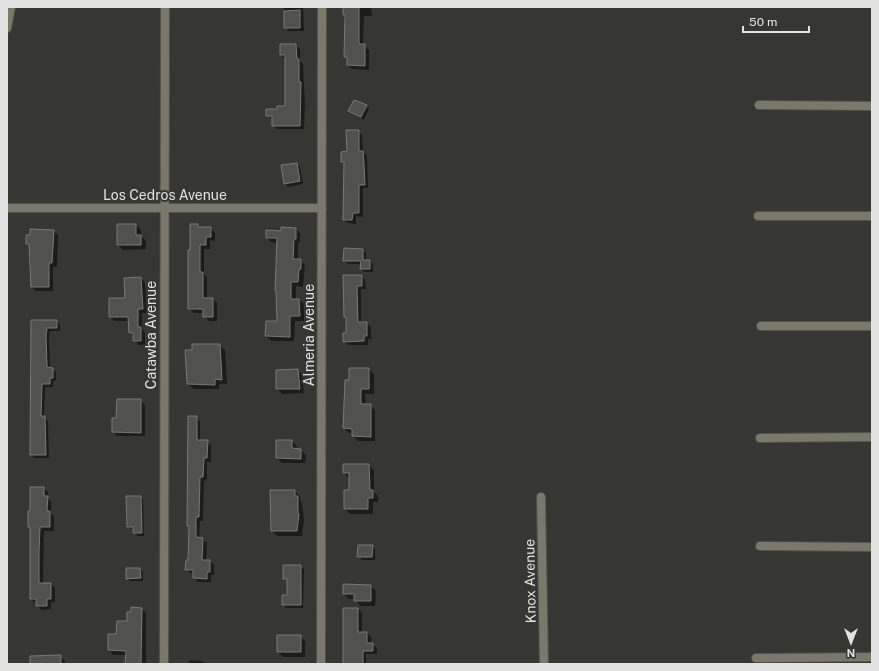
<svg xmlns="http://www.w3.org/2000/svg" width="879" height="671" font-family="'Public Sans',sans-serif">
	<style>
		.shadow { fill: #0007 }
		.building { fill: #51514e; stroke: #797976 }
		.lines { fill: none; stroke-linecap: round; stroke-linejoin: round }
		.street-casing { stroke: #52524f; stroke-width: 10 }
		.street { stroke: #79786b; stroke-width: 8 }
		.labels { text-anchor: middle; stroke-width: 4; stroke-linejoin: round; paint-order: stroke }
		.street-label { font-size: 14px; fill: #e2e2e0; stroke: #363633 }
	</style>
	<rect width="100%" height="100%" fill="#363633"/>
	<!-- shadow -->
	<g class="shadow">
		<path d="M284,7H303L304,31H289L285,27Z"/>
		<path d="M344,7H371L372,16H364L363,45L369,50V70L352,69L348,65V60L345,57Z"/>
		<path d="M296,45L300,49V61L303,64L305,105L304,129H277L273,125V119L267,115L286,107L285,59L281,55Z"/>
		<path d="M366,106L369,109L364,120L350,111Z"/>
		<path d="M358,131L362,135L363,152L367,156L368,188H363V217L356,216V224L348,223L344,220L345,164L342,162Z"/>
		<path d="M297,164L300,167L303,184L288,187L285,183Z"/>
		<path d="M136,225L141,230V236L146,241V249L123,250L118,245Z"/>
		<path d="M198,225L201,228H211L215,233V241L210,240V249H204V274L207,277V299H213L217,303V321H209L204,316V313H194L189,308L191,251Z"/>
		<path d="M296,229L300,233V243H298V260L305,265L303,287L296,286V300H299L304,304V321H295L294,341H271L266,336L278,322L277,243L271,242L267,238Z"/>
		<path d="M53,231L58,235L57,267H53V291H36L32,287L30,247L27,244Z"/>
		<path d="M363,250L366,253V261H370L373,264V272H365L361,269L362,264H348L344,261Z"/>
		<path d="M344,276H362L365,280L366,289H361V323H367L371,327V339H368V345H348L344,341L347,334V319L345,316Z"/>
		<path d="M141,278L145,283L147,313H142V329L145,332V345H138L130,332L129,321H114L110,316Z"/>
		<path d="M32,321H57L60,325V331H50L49,339L50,368L56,372V381H53V387H45L44,417L48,421L49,458H35L31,455Z"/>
		<path d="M220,345L225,350L227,384H219V389H193L188,384Z"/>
		<path d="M369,369L374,374V394H365L366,405H370L375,410V441H358L353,436V433H349L344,428L350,381Z"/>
		<path d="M297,370L302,375L304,393L282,394L277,389Z"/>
		<path d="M140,400L145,405V436H117L113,431L117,419Z"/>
		<path d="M196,417L200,421V441H207L211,445V462H207V481L204,480L203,521H200L199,539H203L207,543L206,561H210L214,565V575H211V582H198L194,578V573H190L186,569L189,561L190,527L188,526Z"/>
		<path d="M292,441L297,446L296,449L301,450L306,455L305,463H282L277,458Z"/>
		<path d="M369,465L374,470V492L378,496V502H373V514H350L345,509L350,491L349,478L344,473Z"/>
		<path d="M43,488L48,492V498L51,501V514L54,516V531H44L43,584H51L55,588V602H51V609L41,610L31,599V529L29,527L31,512Z"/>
		<path d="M295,491L300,496V500L302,503L304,520L302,536H277L272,531Z"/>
		<path d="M127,497H140L143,500L144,536H137L134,530L128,527Z"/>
		<path d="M372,546L375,549V560H362L358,556Z"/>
		<path d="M301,566L304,569L303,608H286L283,605L288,596V582L284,578Z"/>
		<path d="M127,569H140L143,572V581H130L127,578Z"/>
		<path d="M371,586L376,591L375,606H360L355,599H349L344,594Z"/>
		<path d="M141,609L146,613V664H126L127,655H113L109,650V635H117L128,622L132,613Z"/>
		<path d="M358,609L362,613V633H367L371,637V644L377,648V654H366V664H344Z"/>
		<path d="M300,636L305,641V657H283L278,652Z"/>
		<path d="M60,656L65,661V664H31Z"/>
		<path d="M189,660L202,661L206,664H189Z"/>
	</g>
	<!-- building -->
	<g class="building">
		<path d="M343,7H359V44H365V66L347,65V57H344L345,15H343Z"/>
		<path d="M300,10V28H284V11Z"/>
		<path d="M280,44H296L297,59H299V82H301L300,126H272V116H266V109H277V106H285V55H280Z"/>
		<path d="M354,100L367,105L361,117L348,111Z"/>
		<path d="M346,130H359V151H363L364,164L365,185H359V213H353L352,220H343L344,162H341V152L347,151Z"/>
		<path d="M297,163L300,181L284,184L281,165Z"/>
		<path d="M117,224H136V235H141V245H117Z"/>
		<path d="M190,224H198V227H211V237H206V245H200V272H203V298H213V317H203V309H188V250H190Z"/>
		<path d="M281,227L296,228V239H294L293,259H301V269H299L298,282H291V299H299L300,316H290V337L265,336L266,321H277L276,291H275L277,238H266V230L281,231Z"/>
		<path d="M30,229L54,230L52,263H49V287H31L29,244H26V235H30Z"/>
		<path d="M344,248L363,249V260H370V269H360L361,261H343Z"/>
		<path d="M343,275H362V286H357L358,322H367V336H364V341L343,342V333H346V317H344Z"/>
		<path d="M141,277L143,309H138V327H141V341H133V333H129L128,317H109V298H125L124,278Z"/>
		<path d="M31,320H57V328H47L46,335L47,367L53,368V378H50V384H42L41,416H45L46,455H30Z"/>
		<path d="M192,344H220L222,380L215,379V385L187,384L185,350H192Z"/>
		<path d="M349,368H369V389H361V404H371V437L352,436V429L343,428L345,380H349Z"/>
		<path d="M298,369L300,389H276V370Z"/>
		<path d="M117,399H141V433L112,432V418H116Z"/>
		<path d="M188,416H197V440H208L207,458H204L203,477H200L199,517H196V537L203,538L202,560H210V572H207V579L193,578V570H185L186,560H188L189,526H187Z"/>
		<path d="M276,440H292V448L301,449V459L276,458Z"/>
		<path d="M343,464H369L370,490H373V498H368V509H344V490H349V473H343Z"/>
		<path d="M30,487H44V496H48L47,511H50V527H40L39,552V583H51V599H47V606H36V599H30V527H28V511H30Z"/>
		<path d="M270,490H295V496H298V514H299L297,531H271Z"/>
		<path d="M126,496H141L142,533H133V527H127Z"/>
		<path d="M358,545H373L372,557H357Z"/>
		<path d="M283,565H301V605H282V595H287V579H283Z"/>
		<path d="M126,568H140L141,578L126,579Z"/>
		<path d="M343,584L371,585V601H354V594H343Z"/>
		<path d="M131,607L142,608L141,664H125L126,651L108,650V634H116L117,621H127V612H131Z"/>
		<path d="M343,608H358V632H367V643H373V651H363V664H343Z"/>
		<rect x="277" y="635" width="24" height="17"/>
		<path d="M61,655V664H30V656Z"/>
	</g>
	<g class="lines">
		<!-- street casing -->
		<g class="street-casing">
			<g id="street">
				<path d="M7,28L11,7"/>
				<path d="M759,105L872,106"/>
				<path d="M7,208H322"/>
				<path d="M758,216H872"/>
				<path d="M761,326H872"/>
				<path d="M760,438L872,437"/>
				<path d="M541,497L544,664"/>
				<path d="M760,546L872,547"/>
				<path d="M756,658L872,657"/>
				<path d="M164,664L165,7"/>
				<path d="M321,664L322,7"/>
			</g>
		</g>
		<!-- street -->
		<use href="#street" class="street"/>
	</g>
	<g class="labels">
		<!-- street labels -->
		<g class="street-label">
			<text x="165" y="200">Los Cedros Avenue</text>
			<text transform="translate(151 335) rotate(-90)" y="5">Catawba Avenue</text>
			<text transform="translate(309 335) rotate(-90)" y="5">Almeria Avenue</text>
			<text transform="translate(530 581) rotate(-91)" y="5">Knox Avenue</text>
		</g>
	</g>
	<!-- border -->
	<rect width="879" height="671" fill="none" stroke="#e2e2e0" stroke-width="16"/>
	<!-- north arrow -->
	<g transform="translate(851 643) rotate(180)" stroke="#363633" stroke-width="3" paint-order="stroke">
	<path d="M0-3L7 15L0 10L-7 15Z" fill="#e2e2e0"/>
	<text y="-6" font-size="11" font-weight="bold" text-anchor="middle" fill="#e2e2e0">N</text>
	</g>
	<!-- scale -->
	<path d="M743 26v6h66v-6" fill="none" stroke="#e2e2e0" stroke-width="2"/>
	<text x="749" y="26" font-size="12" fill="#e2e2e0" stroke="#363633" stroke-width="3" paint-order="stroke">50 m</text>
</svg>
